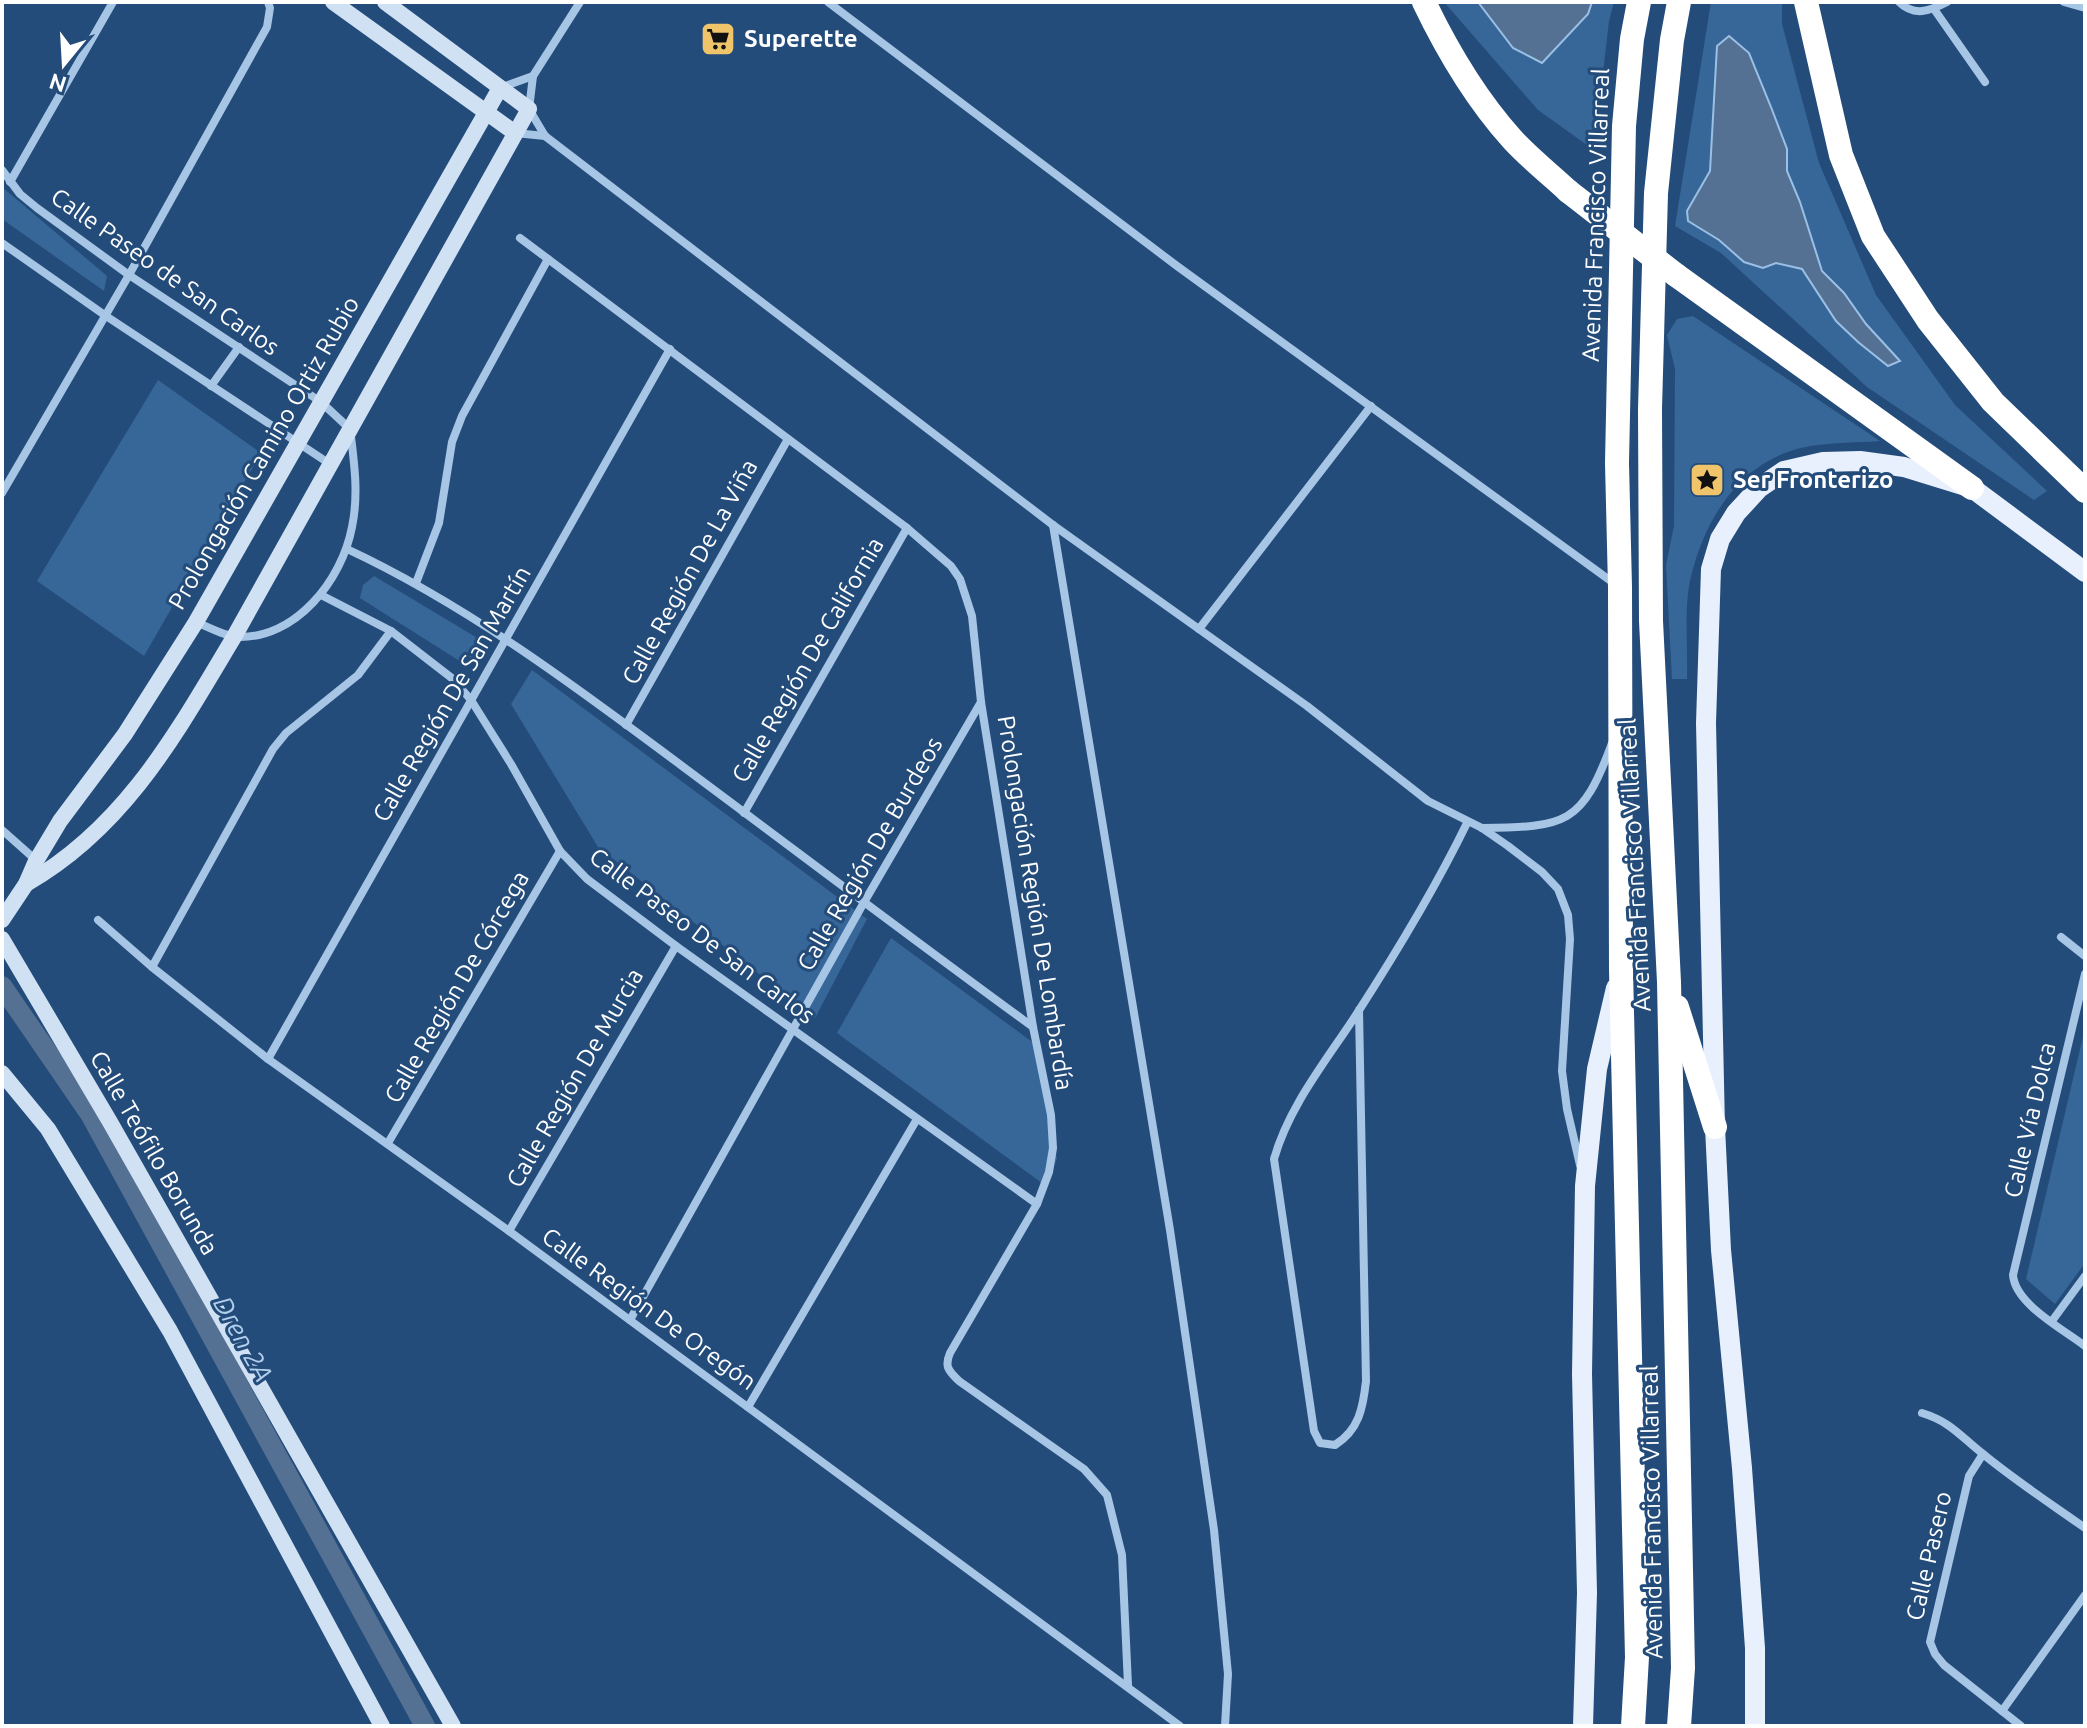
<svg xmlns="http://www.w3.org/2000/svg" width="2087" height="1728" font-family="Ubuntu,sans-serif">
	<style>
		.green { fill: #376698 }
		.water { fill: #547193; stroke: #9bc0e5; stroke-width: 2 }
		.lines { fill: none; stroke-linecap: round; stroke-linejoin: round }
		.canal { stroke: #547193; stroke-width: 20 }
		.street { stroke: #a7c5e4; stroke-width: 8 }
		.secondary { stroke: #d0e1f4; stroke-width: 16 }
		.primary { stroke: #e7f0fc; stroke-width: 20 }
		.highway { stroke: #fff; stroke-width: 24 }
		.highway-bridge { stroke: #fff; stroke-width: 24 }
		.labels { text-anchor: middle; stroke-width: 6; stroke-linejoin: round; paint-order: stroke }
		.poi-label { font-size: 24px; font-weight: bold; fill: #fff; stroke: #244c7a; text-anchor: start }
		.street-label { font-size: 24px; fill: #fff; stroke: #244c7a }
		.water-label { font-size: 26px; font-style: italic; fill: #b2ceec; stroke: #244c7a }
	</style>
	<rect width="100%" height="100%" fill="#244c7a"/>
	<!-- green -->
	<g class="green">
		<path d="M1444,2H1614L1609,21L1594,150L1538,110Z"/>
		<path d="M1711,2H1782V24L1819,163L1876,295L1955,405L2047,491L2034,500L1867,387L1721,253L1675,226Z"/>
		<path d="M2,187L107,276L104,291L2,219Z"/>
		<path d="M1693,316L1880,441C1855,443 1826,442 1801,448C1738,463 1703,522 1690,581C1684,610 1688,649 1687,679H1672L1666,565L1674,526L1675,369L1667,335L1677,319Z"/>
		<path d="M158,380L261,453L144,656L37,581Z"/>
		<path d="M374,576L484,642L469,667L360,598L363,585Z"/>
		<path d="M532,670L867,919L815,1018L598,847L511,704Z"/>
		<path d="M891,938L1039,1047L1057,1159L1046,1186L837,1033Z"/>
		<path d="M2085,1028V1263L2055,1304L2026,1279Z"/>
	</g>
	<!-- water -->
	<g class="water">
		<path d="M1478,2H1592L1588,14L1542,63L1513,48Z"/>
		<path d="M1729,36L1749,53L1771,107L1787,149V171L1800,202L1822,271L1844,293L1866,324L1900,361L1888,366L1858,342L1836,321L1802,269L1776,263L1763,268L1744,262L1719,240L1688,221L1687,211L1710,171L1717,46Z"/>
	</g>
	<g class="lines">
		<!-- canal -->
		<path class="canal" d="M2,986L90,1114L425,1726"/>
		<!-- street -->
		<g class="street">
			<path d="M580,2L533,76L529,109L545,136L1053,525L1307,706L1428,801L1482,828L1508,846L1542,872L1558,889L1568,915L1570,939L1562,1071L1567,1109L1580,1165"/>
			<path d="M828,2L1177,266L1615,584"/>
			<path d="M1899,2C1914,17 1930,11 1947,2"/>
			<path d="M2064,2L2085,8"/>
			<path d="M1934,9L1985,82"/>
			<path d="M500,88L533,76"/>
			<path d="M515,133L545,136"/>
			<path d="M2,170L20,194L37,208L129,275L321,402L350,429C354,461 359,494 352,527C342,580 296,639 237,637C224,636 208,627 196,622"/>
			<path d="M10,182L113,2"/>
			<path d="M520,238L907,528L951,566L960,579L972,616L981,702L1033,1027L1051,1115L1053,1148L1049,1172L1037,1204L950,1353C944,1367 949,1371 959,1381L1084,1469L1107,1495L1122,1555L1128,1685"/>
			<path d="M2,243L106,316L330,464"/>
			<path d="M211,386L239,347"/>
			<path d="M2,493L129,275L267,27L270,8L268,2"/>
			<path d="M1053,525L1170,1230L1214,1530L1228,1674L1225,1726"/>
			<path d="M347,549C467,605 576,687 682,766C799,853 915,941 1033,1027"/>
			<path d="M416,583L439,523L452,442L462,416L548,259"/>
			<path d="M321,595L391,631L453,679L471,700L511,764L560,851L587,879L676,946L1037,1204"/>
			<path d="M1199,629L1371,406"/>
			<path d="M626,725L788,439"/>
			<path d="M744,813L907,528"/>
			<path d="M1482,828C1566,827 1582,825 1612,743"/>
			<path d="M2,830L37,861"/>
			<path d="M98,920L152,967L268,1059L509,1231L1180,1726"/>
			<path d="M2061,937L2085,956"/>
			<path d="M152,967L273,749L286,733L358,675L391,631"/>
			<path d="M2085,974L2013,1275C2015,1304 2063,1329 2085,1346"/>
			<path d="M1359,1010L1366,1381C1363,1408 1359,1430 1335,1445L1320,1443L1314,1431L1274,1159C1289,1106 1326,1061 1356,1015C1396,953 1435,889 1467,823"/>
			<path d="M268,1059L670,349"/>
			<path d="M388,1143L560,851"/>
			<path d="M509,1231L676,946"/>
			<path d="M630,1320L863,904L981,702"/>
			<path d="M2052,1321L2085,1276"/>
			<path d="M748,1407L917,1119"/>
			<path d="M1922,1413C1951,1422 1960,1436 1983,1454C2016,1481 2051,1504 2085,1528"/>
			<path d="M1983,1454L1969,1476L1930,1642L1935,1654L1944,1665L2021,1726"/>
			<path d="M2002,1711L2085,1595"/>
		</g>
		<!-- secondary -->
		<g class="secondary">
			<path d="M333,2L515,133"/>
			<path d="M26,884C126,827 177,732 234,637L529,109L385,2"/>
			<path d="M2,920L26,884L36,861L60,821L125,734L196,622L500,88"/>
			<path d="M2,939L110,1122L453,1726"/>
			<path d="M2,1073L48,1129L170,1331L382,1726"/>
		</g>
		<!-- primary -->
		<g class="primary">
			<path d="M1583,1726L1587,1593L1582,1374L1585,1186L1597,1069L1616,988"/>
			<path d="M1755,1726V1648L1742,1468L1721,1250L1715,1127L1706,723L1711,569L1720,539L1736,513L1759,488L1784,471L1823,462L1860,461L1904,467L1972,488L2085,572"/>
		</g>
		<!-- highway -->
		<g class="highway">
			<path d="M1424,2C1447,50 1477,100 1512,139C1529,158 1550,174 1568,191"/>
			<path d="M1806,2L1841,155L1873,236L1928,320L1993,402L2085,491"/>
			<path d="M1676,275L1972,488"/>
			<path d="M1677,1007L1715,1127"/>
			<path d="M1633,1726L1637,1657L1621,969L1620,587L1617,463L1624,126L1632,39L1639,2"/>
			<path d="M1679,1726L1683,1668L1669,982L1651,621L1650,409L1656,193L1672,40L1679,2"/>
		</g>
		<!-- highway-bridge -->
		<path class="highway-bridge" d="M1568,191L1676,275"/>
	</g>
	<!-- icons -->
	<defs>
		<g id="supermarket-square" transform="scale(1.8)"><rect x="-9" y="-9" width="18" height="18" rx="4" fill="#efc46a" stroke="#244c7a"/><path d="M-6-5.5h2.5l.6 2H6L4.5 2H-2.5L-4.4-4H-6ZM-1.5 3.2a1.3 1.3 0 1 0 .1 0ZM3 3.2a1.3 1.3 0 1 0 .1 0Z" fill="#111"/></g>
		<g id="sight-square" transform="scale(1.8)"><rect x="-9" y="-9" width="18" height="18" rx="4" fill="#efc46a" stroke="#244c7a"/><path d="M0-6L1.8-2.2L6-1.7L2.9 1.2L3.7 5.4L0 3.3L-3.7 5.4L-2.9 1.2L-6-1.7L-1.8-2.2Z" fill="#111"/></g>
	</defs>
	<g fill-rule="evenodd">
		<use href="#supermarket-square" x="718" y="39"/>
		<use href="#sight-square" x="1707" y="480"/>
	</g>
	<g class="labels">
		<!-- poi labels -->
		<g class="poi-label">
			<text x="744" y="47">Superette</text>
			<text x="1733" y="488">Ser Fronterizo</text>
		</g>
		<!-- street labels -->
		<g class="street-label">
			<text transform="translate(1596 215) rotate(-88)" y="8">Avenida Francisco Villarreal</text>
			<text transform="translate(165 272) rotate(35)" y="8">Calle Paseo de San Carlos</text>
			<text transform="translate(264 453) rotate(-60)" y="8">Prolongación Camino Ortiz Rubio</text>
			<text transform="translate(690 572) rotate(-61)" y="8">Calle Región De La Viña</text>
			<text transform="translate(808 660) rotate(-60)" y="8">Calle Región De California</text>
			<text transform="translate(452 694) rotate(-60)" y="8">Calle Región De San Martín</text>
			<text transform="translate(870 854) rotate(-60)" y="8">Calle Región De Burdeos</text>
			<text transform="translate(1635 865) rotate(-93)" y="8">Avenida Francisco Villarreal</text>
			<text transform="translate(1035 903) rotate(81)" y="8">Prolongación Región De Lombardía</text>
			<text transform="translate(702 936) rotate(37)" y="8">Calle Paseo De San Carlos</text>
			<text transform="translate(457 987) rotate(-60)" y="8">Calle Región De Córcega</text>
			<text transform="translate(575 1078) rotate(-60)" y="8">Calle Región De Murcia</text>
			<text transform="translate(2030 1120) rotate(-77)" y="8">Calle Vía Dolca</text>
			<text transform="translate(154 1153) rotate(60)" y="8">Calle Teófilo Borunda</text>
			<text transform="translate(649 1309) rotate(36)" y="8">Calle Región De Oregón</text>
			<text transform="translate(1652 1512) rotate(-91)" y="8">Avenida Francisco Villarreal</text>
			<text transform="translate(1929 1556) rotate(-77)" y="8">Calle Pasero</text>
		</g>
		<!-- water labels -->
		<g class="water-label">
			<text transform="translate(243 1339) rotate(61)" y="9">Dren 2A</text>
		</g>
	</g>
	<!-- border -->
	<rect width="2087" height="1728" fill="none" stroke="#ffffff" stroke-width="8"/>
	<!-- north arrow -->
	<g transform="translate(64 64) rotate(198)" stroke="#244c7a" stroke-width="6" paint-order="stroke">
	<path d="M0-6L14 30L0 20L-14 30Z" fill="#ffffff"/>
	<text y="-12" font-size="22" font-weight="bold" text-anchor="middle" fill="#ffffff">N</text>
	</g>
</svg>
